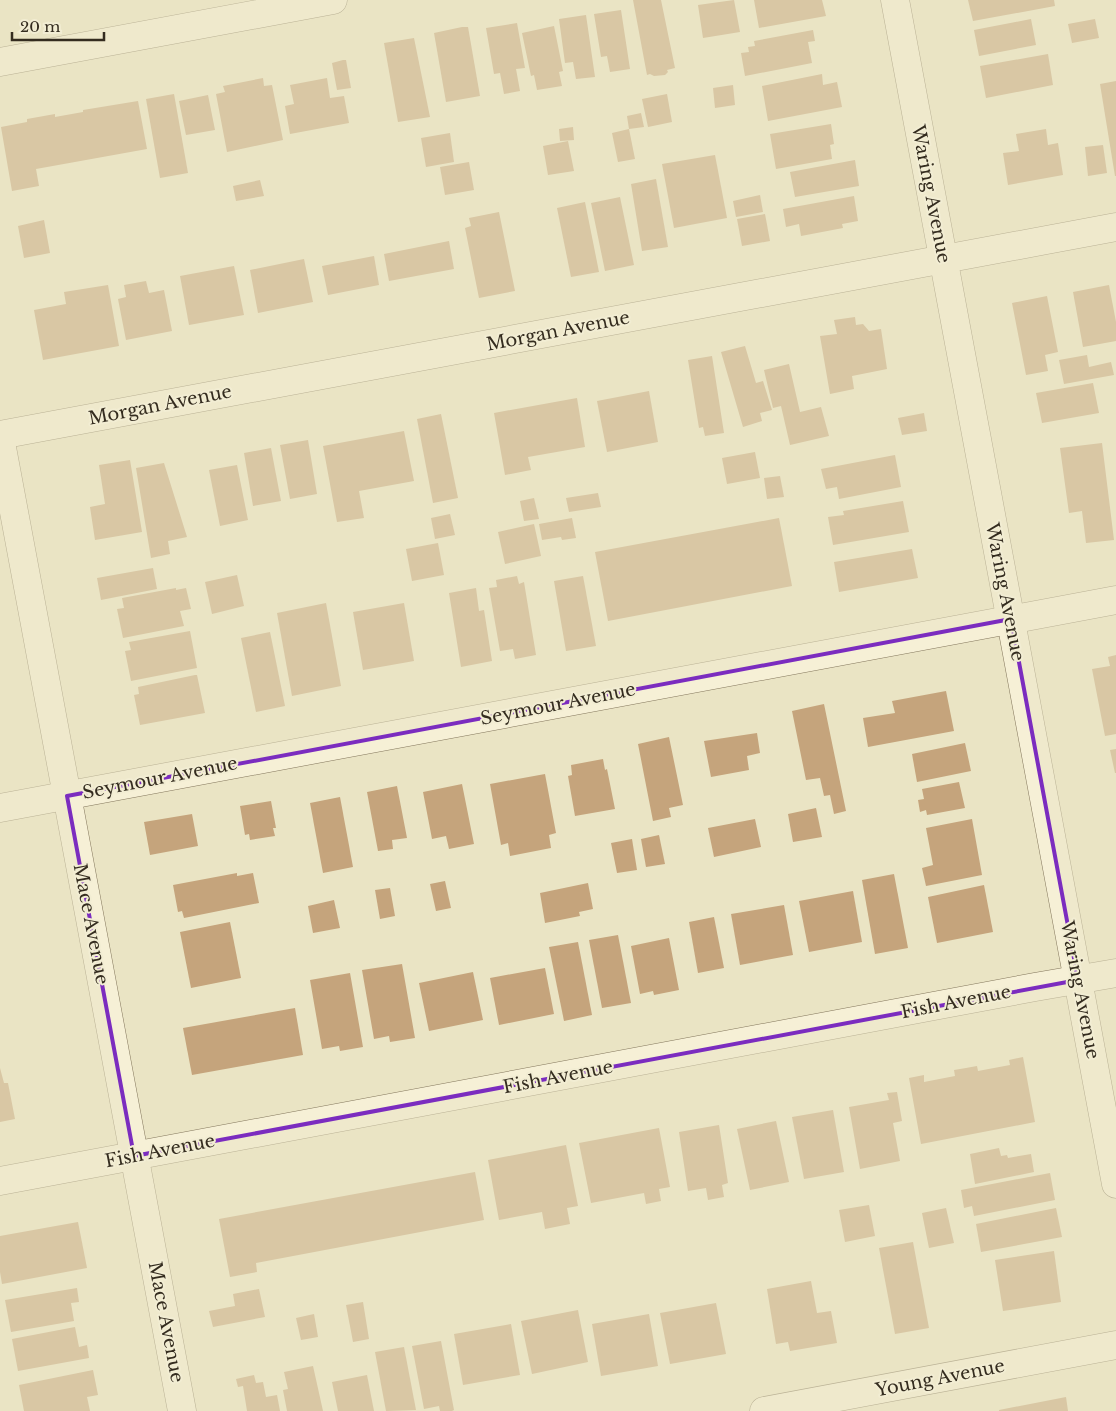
<svg xmlns="http://www.w3.org/2000/svg" width="1116" height="1411" font-family="'Libre Baskerville',serif">
	<style>
		.building { fill: #c5a47c }
		.lines { fill: none; stroke-linecap: round; stroke-linejoin: round }
		.minor-casing { stroke: #83765c; stroke-width: 29 }
		.minor { stroke: #f6f0d6; stroke-width: 28 }
		.marked { fill: none; stroke: #7b2cbf; stroke-width: 4; stroke-linejoin: round }
		.labels { text-anchor: middle; stroke-width: 4; stroke-linejoin: round; paint-order: stroke }
		.street-label { font-size: 18px; fill: #342c1f; stroke: #f2edd3 }
	</style>
	<rect width="100%" height="100%" fill="#eae4c4"/>
	<!-- building -->
	<g class="building">
		<path d="M633,0H661L675,68L667,70L668,72L665,75L654,76L650,74L647,75Z"/>
		<path d="M734,0L740,32L703,38L698,5Z"/>
		<path d="M754,0H822L826,16L759,28Z"/>
		<path d="M968,0H1054L1055,6L973,21Z"/>
		<path d="M621,10L630,69L610,72L607,56L601,57L594,14Z"/>
		<path d="M586,15L595,77L576,79L573,62L565,63L559,19Z"/>
		<path d="M1031,19L1036,45L979,56L974,30Z"/>
		<path d="M1095,19L1099,38L1072,43L1068,24Z"/>
		<path d="M517,23L525,68L516,69L520,91L504,94L500,73L494,74L486,28Z"/>
		<path d="M554,26L563,71L559,72L562,86L537,90L534,75L531,76L522,33Z"/>
		<path d="M462,27H468L480,96L446,102L434,33Z"/>
		<path d="M813,30L815,41L808,42L812,63L745,76L741,53L749,52L748,47L755,46L754,41Z"/>
		<path d="M414,38L430,117L398,122L384,43Z"/>
		<path d="M1048,54L1053,85L986,98L980,66Z"/>
		<path d="M343,60H346L351,88L337,90L332,63Z"/>
		<path d="M822,74L823,85L837,82L842,107L768,121L762,86Z"/>
		<path d="M263,78L264,86L272,85L283,140L227,152L216,94L225,92L223,86Z"/>
		<path d="M327,78L330,98L344,96L349,123L290,134L285,106L294,104L290,85Z"/>
		<path d="M1116,81V176H1115L1100,84Z"/>
		<path d="M733,85L735,105L715,108L713,88Z"/>
		<path d="M174,94L188,173L160,178L146,99Z"/>
		<path d="M667,94L672,122L648,127L642,99Z"/>
		<path d="M208,95L215,130L186,135L179,101Z"/>
		<path d="M138,101L147,149L36,169L39,186L12,191L1,127L27,122V119L55,114V117L83,112V110Z"/>
		<path d="M641,113L644,127L629,129L627,116Z"/>
		<path d="M831,124L834,144L830,145L832,159L776,169L770,134Z"/>
		<path d="M573,127L574,140L560,141L559,129Z"/>
		<path d="M629,129L635,159L618,162L612,133Z"/>
		<path d="M1046,129L1048,145L1058,143L1063,175L1008,185L1003,153L1019,151L1016,134Z"/>
		<path d="M450,133L454,162L426,167L421,138Z"/>
		<path d="M568,141L574,171L548,175L543,146Z"/>
		<path d="M1103,145L1107,173L1088,176L1085,147Z"/>
		<path d="M715,155L727,218L674,228L662,164Z"/>
		<path d="M855,160L859,186L795,197L790,172Z"/>
		<path d="M469,162L474,190L445,195L440,167Z"/>
		<path d="M656,179L668,247L642,251L631,184Z"/>
		<path d="M260,180L264,196L236,201L233,186Z"/>
		<path d="M760,195L763,212L736,217L733,201Z"/>
		<path d="M854,196L858,221L842,224L843,228L801,236L799,224L786,227L783,209Z"/>
		<path d="M620,197L634,265L605,271L591,203Z"/>
		<path d="M585,202L599,272L571,277L557,208Z"/>
		<path d="M499,212L515,291L479,298L465,228L471,226L469,218Z"/>
		<path d="M765,214L770,241L742,246L737,219Z"/>
		<path d="M44,220L50,253L24,258L18,226Z"/>
		<path d="M449,241L454,269L389,281L384,254Z"/>
		<path d="M374,256L379,285L328,295L322,266Z"/>
		<path d="M304,259L313,302L258,313L250,270Z"/>
		<path d="M234,266L244,315L189,325L180,276Z"/>
		<path d="M146,281L149,293L164,290L172,331L126,340L118,299L126,297L124,285Z"/>
		<path d="M108,285L119,346L43,360L34,310L66,304L64,292Z"/>
		<path d="M1109,285L1116,322V341L1083,347L1073,292Z"/>
		<path d="M1047,296L1058,352L1045,355L1048,371L1026,375L1012,303Z"/>
		<path d="M855,317L856,325L863,324L869,331L881,329L887,369L852,376L854,389L830,394L820,336L837,334L834,320Z"/>
		<path d="M745,346L756,383L763,381L772,410L760,413L762,421L743,427L721,352Z"/>
		<path d="M1087,355L1089,367L1111,362L1114,375L1064,384L1059,360Z"/>
		<path d="M712,356L724,433L705,436L703,427L699,428L688,360Z"/>
		<path d="M789,364L800,412L821,407L829,436L790,445L781,406L773,408L764,370Z"/>
		<path d="M1093,383L1099,413L1042,423L1036,393Z"/>
		<path d="M649,391L658,442L607,452L597,401Z"/>
		<path d="M577,398L585,447L528,457L531,470L505,475L494,413Z"/>
		<path d="M924,413L927,431L902,435L898,418Z"/>
		<path d="M441,414L458,498L433,503L417,419Z"/>
		<path d="M404,431L414,481L359,491L364,518L337,522L323,446Z"/>
		<path d="M308,440L317,494L290,499L280,445Z"/>
		<path d="M1102,443L1114,540L1086,543L1082,511L1069,513L1060,448Z"/>
		<path d="M271,448L281,501L253,506L244,453Z"/>
		<path d="M755,452L760,478L727,484L722,458Z"/>
		<path d="M895,455L901,487L839,499L837,487L826,489L821,469Z"/>
		<path d="M130,460L142,532L95,540L90,507L105,504L99,465Z"/>
		<path d="M164,463L187,537L168,541L170,554L151,558L136,468Z"/>
		<path d="M237,465L248,520L220,526L209,470Z"/>
		<path d="M780,476L784,497L767,499L764,478Z"/>
		<path d="M598,493L601,507L569,512L566,498Z"/>
		<path d="M534,498L539,519L524,521L520,501Z"/>
		<path d="M903,501L909,532L833,545L828,517L844,515L843,511Z"/>
		<path d="M450,514L455,535L435,539L431,518Z"/>
		<path d="M572,518L576,538L562,540L561,537L542,540L539,524Z"/>
		<path d="M779,518L792,586L608,621L595,552Z"/>
		<path d="M534,524L541,556L505,564L498,532Z"/>
		<path d="M438,543L444,575L412,581L406,549Z"/>
		<path d="M912,549L918,578L839,592L834,562Z"/>
		<path d="M153,568L157,589L101,600L97,578Z"/>
		<path d="M237,575L244,606L212,614L205,582Z"/>
		<path d="M517,576L519,584L524,582L536,655L515,659L513,649L500,651L489,588L497,587L496,580Z"/>
		<path d="M583,576L596,646L566,651L554,581Z"/>
		<path d="M176,588V590L186,588L191,609L180,611L184,626L123,638L117,609L124,608L122,598Z"/>
		<path d="M476,588L479,611L484,610L492,661L461,667L449,593Z"/>
		<path d="M326,603L341,686L292,696L277,613Z"/>
		<path d="M404,603L414,661L363,670L353,612Z"/>
		<path d="M190,631L197,668L131,681L125,651L131,650L129,642Z"/>
		<path d="M270,632L285,706L256,712L241,638Z"/>
		<path d="M1116,655V734L1105,736L1092,669L1110,666L1108,657Z"/>
		<path d="M195,675H197L205,713L140,725L134,695L139,694L138,687Z"/>
		<path d="M946,691L954,731L868,747L863,718L895,713L892,701Z"/>
		<path d="M824,704L846,811L834,814L830,795L824,796L820,778L806,780L792,711Z"/>
		<path d="M757,733L760,753L747,756L749,770L711,777L704,741Z"/>
		<path d="M669,737L683,805L669,808L671,817L653,821L638,744Z"/>
		<path d="M965,743L971,771L917,782L912,754Z"/>
		<path d="M1116,749V773H1115L1110,750Z"/>
		<path d="M603,759L605,770L607,769L615,809L575,816L568,776L572,775L571,765Z"/>
		<path d="M545,774L556,833L549,835L551,848L510,856L508,843L501,845L490,784Z"/>
		<path d="M959,782L965,808L927,815L926,810L920,812L918,800L924,799L922,789Z"/>
		<path d="M462,784L474,844L449,849L446,836L432,839L423,792Z"/>
		<path d="M397,786L407,838L392,840L393,849L378,851L367,792Z"/>
		<path d="M340,797L353,867L323,873L310,803Z"/>
		<path d="M271,801L276,828H273L275,836L250,840L249,834L245,835L240,806Z"/>
		<path d="M816,808L822,837L793,842L788,814Z"/>
		<path d="M192,814L198,846L150,855L144,822Z"/>
		<path d="M755,819L761,847L714,857L708,828Z"/>
		<path d="M972,819L982,875L926,886L922,868L933,865L926,828Z"/>
		<path d="M659,835L665,864L646,867L641,839Z"/>
		<path d="M632,839L637,870L617,873L611,843Z"/>
		<path d="M237,873V876L253,873L259,903L184,918L182,911L178,912L173,885Z"/>
		<path d="M894,874L908,948L875,954L862,880Z"/>
		<path d="M445,881L451,908L436,911L430,884Z"/>
		<path d="M588,883L593,909L579,912L580,916L545,923L540,893Z"/>
		<path d="M984,885L993,932L937,943L928,897Z"/>
		<path d="M390,888L395,916L380,919L375,890Z"/>
		<path d="M853,891L862,942L809,952L799,901Z"/>
		<path d="M334,900L340,928L313,933L308,906Z"/>
		<path d="M784,905L793,955L740,965L731,914Z"/>
		<path d="M714,917L724,968L698,973L689,922Z"/>
		<path d="M230,922L241,978L191,988L180,932Z"/>
		<path d="M618,935L631,1003L602,1008L589,940Z"/>
		<path d="M669,938L679,990L654,995L653,991L640,994L631,946Z"/>
		<path d="M578,942L592,1015L564,1021L549,947Z"/>
		<path d="M402,964L415,1038L390,1042L389,1036L374,1039L362,970Z"/>
		<path d="M545,968L554,1014L499,1025L490,978Z"/>
		<path d="M473,972L483,1020L429,1031L419,983Z"/>
		<path d="M350,973L363,1047L340,1051L339,1046L322,1049L310,980Z"/>
		<path d="M295,1008L303,1055L192,1075L183,1028Z"/>
		<path d="M1023,1057L1035,1122L921,1144L909,1078L924,1075V1082L955,1076L954,1070L966,1068L977,1066L978,1071L1010,1065L1009,1060Z"/>
		<path d="M0,1068L4,1083H8L15,1119L0,1122Z"/>
		<path d="M897,1092L902,1121L893,1123L900,1161L860,1169L849,1107L889,1100L887,1093Z"/>
		<path d="M833,1110L844,1172L804,1179L792,1117Z"/>
		<path d="M776,1121L789,1182L750,1190L737,1129Z"/>
		<path d="M719,1125L728,1183L722,1185L724,1197L708,1200L706,1188L688,1191L679,1132Z"/>
		<path d="M659,1128L670,1187L659,1189L661,1201L646,1204L644,1193L591,1203L579,1143Z"/>
		<path d="M566,1145L578,1206L567,1208L570,1224L545,1229L542,1212L499,1220L488,1160Z"/>
		<path d="M999,1148L1001,1156L1007,1155L1008,1158L1031,1154L1034,1172L975,1184L970,1154Z"/>
		<path d="M475,1172L484,1220L256,1263L257,1272L230,1277L219,1219Z"/>
		<path d="M1050,1173L1055,1200L974,1216L972,1206L964,1208L961,1190Z"/>
		<path d="M869,1205L875,1236L845,1242L839,1210Z"/>
		<path d="M946,1208L954,1243L929,1248L922,1213Z"/>
		<path d="M1056,1208L1062,1237L981,1252L976,1224Z"/>
		<path d="M78,1222L87,1268L2,1284L0,1272V1236Z"/>
		<path d="M913,1242L929,1328L895,1334L879,1248Z"/>
		<path d="M1054,1251L1061,1302L1003,1311L995,1260Z"/>
		<path d="M811,1281L817,1313L831,1311L837,1343L790,1351L788,1342L776,1344L767,1289Z"/>
		<path d="M77,1288L79,1302L71,1303L74,1321L11,1332L5,1300Z"/>
		<path d="M259,1289L265,1317L213,1327L209,1311L235,1306L233,1294Z"/>
		<path d="M363,1302L369,1339L353,1342L346,1305Z"/>
		<path d="M716,1303L726,1354L670,1364L660,1313Z"/>
		<path d="M578,1310L588,1362L532,1374L521,1321Z"/>
		<path d="M314,1314L318,1337L301,1340L296,1318Z"/>
		<path d="M649,1314L658,1366L601,1376L592,1324Z"/>
		<path d="M511,1324L520,1375L463,1385L454,1334Z"/>
		<path d="M75,1327L79,1347L87,1345L89,1358L18,1371L12,1339Z"/>
		<path d="M441,1341L454,1410L452,1411H440L439,1406L424,1409L412,1346Z"/>
		<path d="M404,1347L416,1410L386,1411L375,1352Z"/>
		<path d="M313,1366L323,1411H287L283,1390L288,1389L284,1372Z"/>
		<path d="M93,1370L98,1395L87,1397L90,1411H24L19,1385Z"/>
		<path d="M254,1375L256,1383L263,1382L266,1397L277,1395L280,1411H247L243,1386L238,1387L236,1379Z"/>
		<path d="M367,1375L374,1411H338L332,1382Z"/>
		<path d="M1066,1397L1068,1411H999V1410Z"/>
	</g>
	<g class="lines">
		<!-- minor casing -->
		<g class="minor-casing">
			<g id="minor">
				<path d="M895,0L1116,1184"/>
				<path d="M0,62L333,0"/>
				<path d="M0,435L1116,227"/>
				<path d="M0,437L182,1411"/>
				<path d="M0,808L1116,600"/>
				<path d="M0,1181L1035,987L1116,973"/>
				<path d="M764,1411L1116,1345"/>
			</g>
		</g>
		<!-- minor -->
		<use href="#minor" class="minor"/>
	</g>
	<!-- marked area -->
	<path d="M0 0H1116V1411H0ZM1011,619L1078,980L134,1156L67,796Z" fill="#eae4c4" fill-opacity=".55" fill-rule="evenodd"/>
	<path class="marked" d="M1011,619L1078,980L134,1156L67,796Z"/>
	<g class="labels">
		<!-- street labels -->
		<g class="street-label">
			<text transform="translate(931 194) rotate(79)" y="6">Waring Avenue</text>
			<text transform="translate(558 331) rotate(-11)" y="6">Morgan Avenue</text>
			<text transform="translate(160 405) rotate(-11)" y="6">Morgan Avenue</text>
			<text transform="translate(1005 592) rotate(79)" y="6">Waring Avenue</text>
			<text transform="translate(558 704) rotate(-11)" y="6">Seymour Avenue</text>
			<text transform="translate(160 778) rotate(-11)" y="6">Seymour Avenue</text>
			<text transform="translate(91 924) rotate(79)" y="6">Mace Avenue</text>
			<text transform="translate(1080 990) rotate(79)" y="6">Waring Avenue</text>
			<text transform="translate(956 1002) rotate(-11)" y="6">Fish Avenue</text>
			<text transform="translate(558 1077) rotate(-11)" y="6">Fish Avenue</text>
			<text transform="translate(160 1151) rotate(-11)" y="6">Fish Avenue</text>
			<text transform="translate(166 1322) rotate(79)" y="6">Mace Avenue</text>
			<text transform="translate(940 1378) rotate(-11)" y="6">Young Avenue</text>
		</g>
	</g>
	<!-- scale -->
	<path d="M12 32v8h92v-8" fill="none" stroke="#342c1f" stroke-width="2.5"/>
	<text x="20" y="32" font-size="15" fill="#342c1f" stroke="#f2edd3" stroke-width="4" paint-order="stroke">20 m</text>
</svg>
